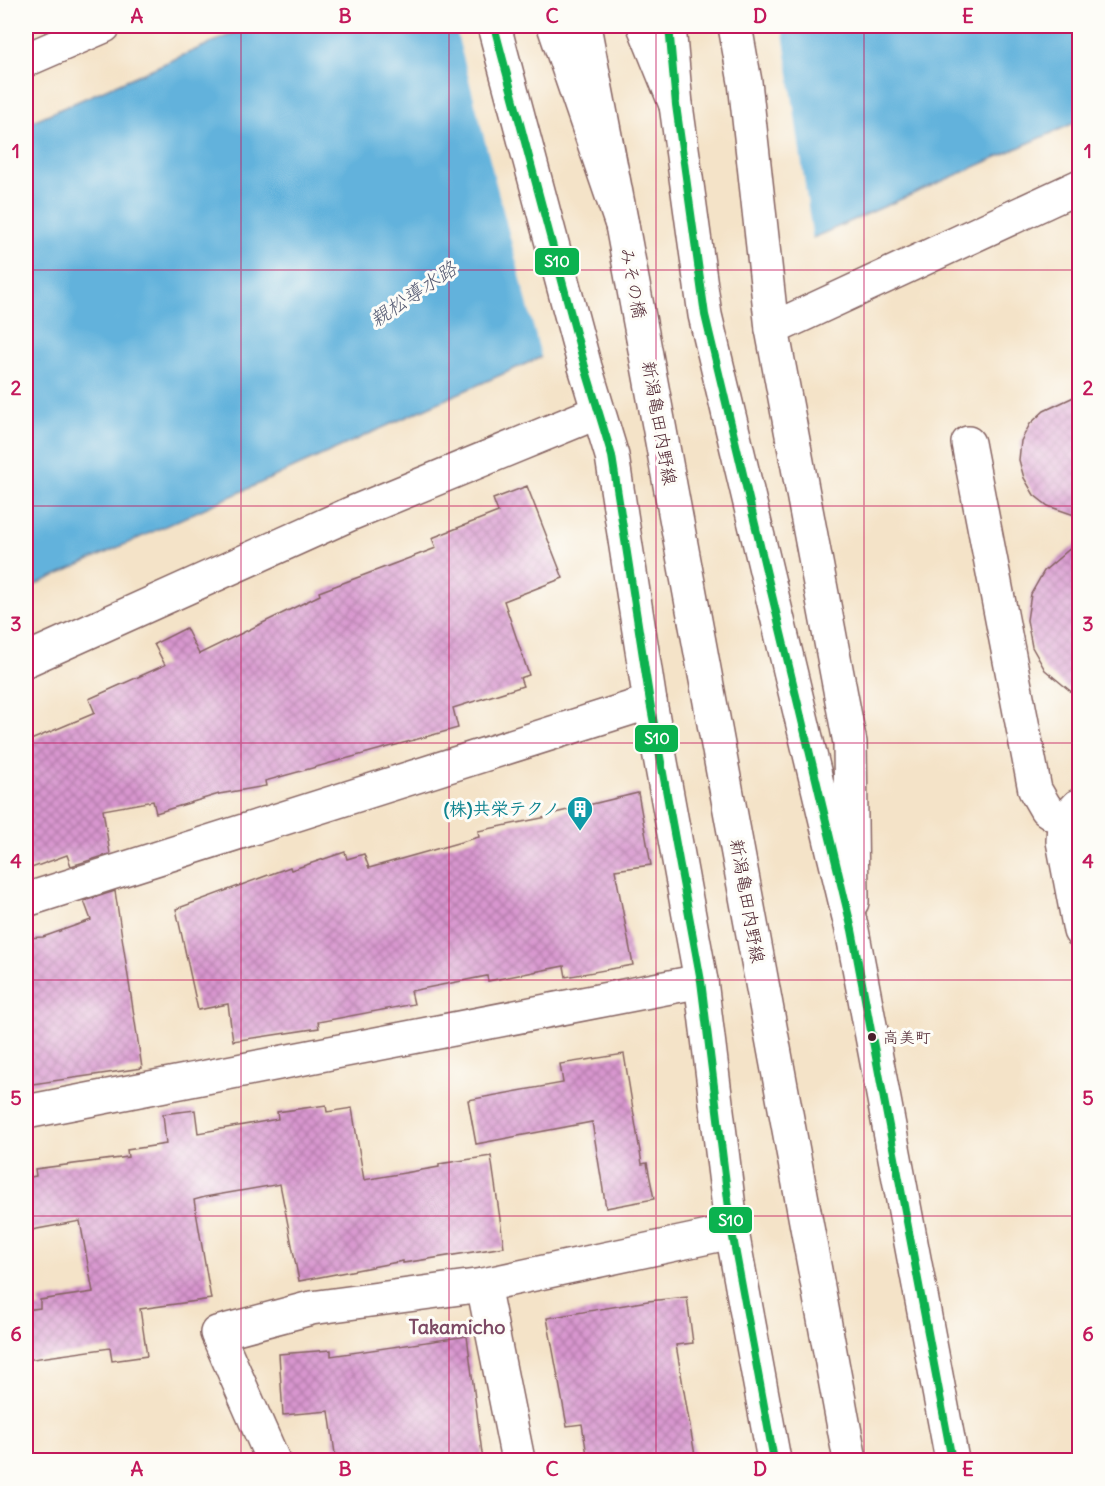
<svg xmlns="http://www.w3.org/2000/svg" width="1105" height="1486" font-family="Delius,'Klee One',sans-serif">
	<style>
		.water { fill: #62b2dc; stroke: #566884; stroke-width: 1.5 }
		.pier { fill: #f4e3c8 }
		.building { fill: url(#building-cross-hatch) }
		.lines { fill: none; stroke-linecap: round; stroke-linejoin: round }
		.minor-casing { stroke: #866462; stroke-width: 36 }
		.major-casing { stroke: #866462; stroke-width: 36 }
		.highway-casing { stroke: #866462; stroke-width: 36 }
		.minor { stroke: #fff; stroke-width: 33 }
		.major { stroke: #fff; stroke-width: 33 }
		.highway { stroke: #fff; stroke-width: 33 }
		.bus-1-casing { stroke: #fdfcf7; stroke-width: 12 }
		.bus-1 { stroke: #0bb24f; stroke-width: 8 }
		.grid { fill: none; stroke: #c2185b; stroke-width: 1.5; stroke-opacity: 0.55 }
		.bus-dot { fill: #4a1f2b; stroke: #fdfcf7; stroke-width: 2 }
		.labels { text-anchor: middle; stroke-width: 6; stroke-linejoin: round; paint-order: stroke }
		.bus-label { font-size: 16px; fill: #4a1f2b; stroke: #fdfcf7; text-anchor: start }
		.street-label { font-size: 18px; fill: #4a1f2b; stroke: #fdfcf7 }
		.culture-label { font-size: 18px; font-weight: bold; fill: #0d838f; stroke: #fdfcf7; text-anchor: end }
		.water-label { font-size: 20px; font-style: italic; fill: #545a72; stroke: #fdfcf7 }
		.neighbourhood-label { font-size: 20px; font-weight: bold; fill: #7c4964; stroke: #fdfcf7 }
		.line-badge { stroke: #fdfcf7; stroke-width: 2 }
		.badge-label { font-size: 16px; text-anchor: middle; font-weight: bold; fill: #fff }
		.neatline { fill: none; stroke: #c2185b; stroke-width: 2 }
		.grid-label { font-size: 20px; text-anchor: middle; font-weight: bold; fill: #c2185b }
	</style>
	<defs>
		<pattern id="building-cross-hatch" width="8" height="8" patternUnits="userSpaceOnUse" patternTransform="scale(1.5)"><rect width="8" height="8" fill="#d896cf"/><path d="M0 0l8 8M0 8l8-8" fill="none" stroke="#b17aa8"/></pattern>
	</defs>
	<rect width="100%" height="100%" fill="#fdfcf7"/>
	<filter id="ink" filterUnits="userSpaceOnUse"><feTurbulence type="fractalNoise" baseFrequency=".0167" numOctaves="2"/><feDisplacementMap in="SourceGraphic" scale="12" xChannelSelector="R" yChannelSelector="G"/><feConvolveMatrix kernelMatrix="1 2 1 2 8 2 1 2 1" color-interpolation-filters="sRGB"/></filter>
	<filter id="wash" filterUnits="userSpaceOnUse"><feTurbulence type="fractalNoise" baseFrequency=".008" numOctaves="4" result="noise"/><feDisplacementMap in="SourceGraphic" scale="24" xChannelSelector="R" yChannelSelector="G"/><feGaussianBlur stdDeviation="1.35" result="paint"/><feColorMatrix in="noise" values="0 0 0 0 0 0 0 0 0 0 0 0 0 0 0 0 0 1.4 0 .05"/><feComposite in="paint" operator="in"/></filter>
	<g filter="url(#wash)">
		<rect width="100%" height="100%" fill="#f4e3c8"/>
		<!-- water -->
		<path class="water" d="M250,26H1079V121L455,395L26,589V124Z"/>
		<!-- pier -->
		<path class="pier" d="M455,26H782L813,241L542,360Z"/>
		<g id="blocks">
			<!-- building -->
			<g class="building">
				<path d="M1080,394V517L1048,506L1034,495L1024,478L1019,460L1021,441L1030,424L1044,411Z"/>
				<path d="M527,486L563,578L504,601L529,675L520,678L523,686L453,708L458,728L265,781L266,786L219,794L156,813L153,801L103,810L110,854L71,866L67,855L26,870V742L95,713L89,699L165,665L154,644L186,628L199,654L320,595L319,592L436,548L432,538L498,512L493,499Z"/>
				<path d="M1080,540V699L1045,670L1032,647L1027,620L1031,594L1044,571Z"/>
				<path d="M638,793L651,865L615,870L633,965L566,977L564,966L488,981L487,976L411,991L414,1004L318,1022L319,1028L233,1041L228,1004L198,1010L176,909L290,867L291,870L345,852L347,859L364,854L369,868L479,837L478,831L552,816L551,814Z"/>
				<path d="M115,891L142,1068L26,1085V938L43,937L91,920L84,901Z"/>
				<path d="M624,1054L642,1164L647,1163L654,1199L606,1208L592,1122L476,1144L468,1100L563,1083L560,1064Z"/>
				<path d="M326,1105L327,1112L352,1108L364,1180L439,1167V1164L491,1156L504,1247L403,1263V1261L299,1281L280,1184L205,1197L194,1200L211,1299L140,1309L147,1356L112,1361L110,1348L26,1360V1310L40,1308V1300L93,1292L80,1221L26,1231V1178L36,1176L35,1169L128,1157L127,1150L166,1144L163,1114L195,1110L198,1133L278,1119L277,1112Z"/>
				<path d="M687,1297L693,1343L676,1345L696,1461H588L582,1424L567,1426L547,1318L648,1301Z"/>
				<path d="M467,1336L483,1461H336L329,1411L283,1415L279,1354L331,1350V1356Z"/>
			</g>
		</g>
	</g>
	<g filter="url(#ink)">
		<use href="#blocks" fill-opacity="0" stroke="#866462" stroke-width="1.5"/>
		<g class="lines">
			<!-- minor casing -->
			<g class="minor-casing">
				<g id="minor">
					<path d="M494,26L585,367L612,456L650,702L701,981L732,1232L774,1460"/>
					<path d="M735,26L745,82L772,329L850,743L852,902"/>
					<path d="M26,60L104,26"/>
					<path d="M772,329L1080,186"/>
					<path d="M968,443L1035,790L1046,809L1064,821"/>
					<path d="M26,660L350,514L598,412"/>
					<path d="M1078,806L1064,821L1063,841L1080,931"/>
					<path d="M26,900L650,702"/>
					<path d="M26,1112L701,981"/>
					<path d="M483,1285L518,1460"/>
					<path d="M273,1460L217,1333L311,1308L483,1285L732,1232"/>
				</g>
			</g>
			<!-- major casing -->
			<g class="major-casing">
				<g id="major">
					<path d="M554,26L622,225L850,1460"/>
					<path d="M669,26L676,105L705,315L852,930L952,1460"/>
				</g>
			</g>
			<!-- highway casing -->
			<g class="highway-casing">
				<g id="highway">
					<path d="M584,26L622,225"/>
					<path d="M644,26L676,105"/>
				</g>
			</g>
			<!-- minor -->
			<use href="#minor" class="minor"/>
			<!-- major -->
			<use href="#major" class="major"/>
			<!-- highway -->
			<use href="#highway" class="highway"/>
			<!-- bus-1 casing -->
			<g class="bus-1-casing">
				<g id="bus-1">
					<path d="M494,26L585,367L612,456L650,702L701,981L732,1232L774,1460"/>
					<path d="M669,26L676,105L705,315L852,930L952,1460"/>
				</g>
			</g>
			<!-- bus-1 -->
			<use href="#bus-1" class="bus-1"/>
		</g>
	</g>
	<!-- grid -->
	<path class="grid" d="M241,26V1460M449,26V1460M656,26V1460M864,26V1460M26,270H1080M26,506H1080M26,743H1080M26,980H1080M26,1216H1080"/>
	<!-- icons -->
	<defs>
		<g id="building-pin" transform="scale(1.35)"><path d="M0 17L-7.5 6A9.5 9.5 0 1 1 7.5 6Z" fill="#0f9aa8" stroke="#fdfcf7"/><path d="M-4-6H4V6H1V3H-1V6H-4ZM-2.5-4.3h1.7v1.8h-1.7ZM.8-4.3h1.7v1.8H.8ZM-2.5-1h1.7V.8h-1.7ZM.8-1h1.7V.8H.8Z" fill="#fff"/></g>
	</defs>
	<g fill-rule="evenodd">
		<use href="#building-pin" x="580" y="809"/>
	</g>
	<!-- markers -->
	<circle class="bus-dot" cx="872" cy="1037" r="5"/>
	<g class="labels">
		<!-- bus labels -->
		<g class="bus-label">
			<text x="883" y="1043">高美町</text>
		</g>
		<!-- street labels -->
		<g class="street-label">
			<text transform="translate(633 283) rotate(79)" y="6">みその橋</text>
			<text transform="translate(659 423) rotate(80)" y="6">新潟亀田内野線</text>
			<text transform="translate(747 901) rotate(80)" y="6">新潟亀田内野線</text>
		</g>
		<!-- culture labels -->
		<g class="culture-label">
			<text x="560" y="815">(株)共栄テクノ</text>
		</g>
		<!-- water labels -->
		<g class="water-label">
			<text transform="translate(413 294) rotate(-34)" y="7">親松導水路</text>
		</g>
		<!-- neighbourhood labels -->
		<g class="neighbourhood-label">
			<text x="457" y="1334">Takamicho</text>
		</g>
	</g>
	<g class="line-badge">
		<rect x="534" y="247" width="46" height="29" rx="6" fill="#0bb24f"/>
		<rect x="634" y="724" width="45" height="29" rx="6" fill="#0bb24f"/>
		<rect x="708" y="1206" width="45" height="28" rx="6" fill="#0bb24f"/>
	</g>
	<g class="badge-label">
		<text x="557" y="267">S10</text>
		<text x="657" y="744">S10</text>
		<text x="731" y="1226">S10</text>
	</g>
	<!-- margin -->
	<rect width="1105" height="1486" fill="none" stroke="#fdfcf7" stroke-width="66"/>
	<rect x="33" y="33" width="1039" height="1420" class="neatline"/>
	<g class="grid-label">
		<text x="137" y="23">A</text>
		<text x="345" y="23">B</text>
		<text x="552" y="23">C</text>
		<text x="760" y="23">D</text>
		<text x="968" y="23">E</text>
		<text x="16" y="158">1</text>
		<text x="1088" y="158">1</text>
		<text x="16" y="395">2</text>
		<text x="1088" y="395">2</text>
		<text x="16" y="631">3</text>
		<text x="1088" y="631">3</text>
		<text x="16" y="868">4</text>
		<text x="1088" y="868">4</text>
		<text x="16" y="1105">5</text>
		<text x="1088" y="1105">5</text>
		<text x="16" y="1341">6</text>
		<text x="1088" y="1341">6</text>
		<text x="137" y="1476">A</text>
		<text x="345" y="1476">B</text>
		<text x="552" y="1476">C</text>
		<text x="760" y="1476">D</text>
		<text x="968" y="1476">E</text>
	</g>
</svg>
